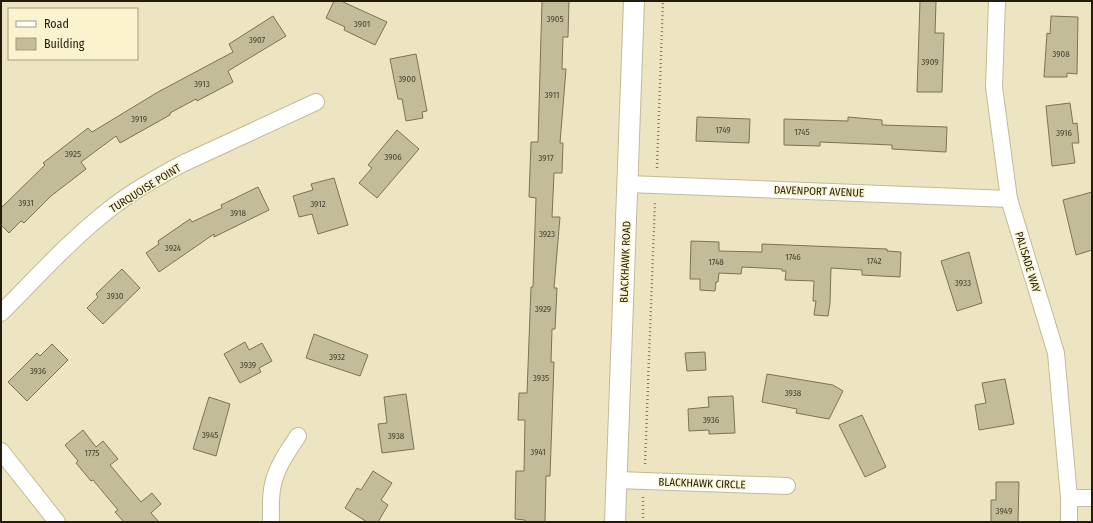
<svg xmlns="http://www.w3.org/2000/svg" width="1093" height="523" font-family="'Fira Sans Condensed',sans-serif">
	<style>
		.building { fill: #c3bc98; stroke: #7a7453 }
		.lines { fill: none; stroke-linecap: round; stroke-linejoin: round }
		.minor-casing { stroke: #c2bb98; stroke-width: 18 }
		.tertiary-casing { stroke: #c2bb98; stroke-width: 22 }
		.path { stroke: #817c63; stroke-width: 2.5; stroke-dasharray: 1 3; stroke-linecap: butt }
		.minor { stroke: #fff; stroke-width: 16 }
		.tertiary { stroke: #fff; stroke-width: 20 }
		.labels { text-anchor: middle; stroke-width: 3; stroke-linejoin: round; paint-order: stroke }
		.number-label { font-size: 9px; fill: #494531 }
		.street-label { font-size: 11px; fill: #201d0f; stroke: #faf3ce }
	</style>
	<rect width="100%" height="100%" fill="#ede5c1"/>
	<!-- building -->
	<g class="building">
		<path d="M334,1H341L387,22L375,45L344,30L345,27L326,18Z"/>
		<path d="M542,1H569L568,37H563L562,69H566L560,143H563L562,173H554L552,217H560L554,288H557L555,329H552L551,362H554L550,476H546L545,522H525V520L515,519L516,471H524L525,420H518L519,393H527L531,287H533L536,198L529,197L531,142H538Z"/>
		<path d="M920,1H936L935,33H944L942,92H917Z"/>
		<path d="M273,16L286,36L228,71L233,82L197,101L196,99L170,113V115L120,143L116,136L81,162L86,169L51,196L24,223L21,221L9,233L1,225V208L45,165L43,163L88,128L92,132L158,92L233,52L229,44Z"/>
		<path d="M1051,16L1078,17L1077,74L1067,73V77H1044L1047,33L1050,34Z"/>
		<path d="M416,54L427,111L422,112L423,118L406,121L402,99H398L390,59Z"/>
		<path d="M1070,103L1073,124L1077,123L1079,143H1072L1075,163L1052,166L1046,106Z"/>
		<path d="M697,117L750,119L749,143L696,141Z"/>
		<path d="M848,117L882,120V125L947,127L946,152L892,149V145L820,142V146L784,145V119L848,121Z"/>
		<path d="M397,130L419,149L377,198L359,183L372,168L368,165Z"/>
		<path d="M334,178L348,225L318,234L312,214L299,217L293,196L313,190L311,184Z"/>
		<path d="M258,187L269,210L214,237V234L159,272L146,253L159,244L158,241L190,219L192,222L222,208L221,205Z"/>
		<path d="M1092,192V250L1076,255L1063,200Z"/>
		<path d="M691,241L719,242V251L762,252V244L887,249V251L901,252L900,277L862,275V270L831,268L830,303L828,316L814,315L816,301H813L814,281L785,280L786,271H782V269L742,267L741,274L719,273L718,282H716L715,291L700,290V279H690Z"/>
		<path d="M969,252L982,303L957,311L941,261Z"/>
		<path d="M122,269L140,288L103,324L87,308L98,297L96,294Z"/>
		<path d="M314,334L368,355L360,376L306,358Z"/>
		<path d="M245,342L249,350L262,343L272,361L259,368L261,372L240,383L224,354Z"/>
		<path d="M52,344L68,360L27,401L8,382L37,353L40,356Z"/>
		<path d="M705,352L706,370L687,371L685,353Z"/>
		<path d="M767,374L833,385L843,391L829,419L796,413L797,409L762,402Z"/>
		<path d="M1005,379L1014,424L979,430L975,405L986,403L982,383Z"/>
		<path d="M406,394L414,449L382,453L378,424L387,423L384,397Z"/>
		<path d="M733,396L735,433L709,434V430L689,431L688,409L709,407L708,397Z"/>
		<path d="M209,397L230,404L216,456L193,449Z"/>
		<path d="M862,415L886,467L865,477L839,425Z"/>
		<path d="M83,430L96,447L103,441L118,459L110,465L141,502L152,493L161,504L151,513L159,522H124L115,512L118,510L93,480L91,481L76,463L78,461L65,445Z"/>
		<path d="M373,471L392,483L381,500L388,505L378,522H367L345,508L357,488L361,490Z"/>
		<path d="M996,482H1019L1018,522H991V500H996Z"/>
	</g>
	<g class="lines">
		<!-- minor casing -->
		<g class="minor-casing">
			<g id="minor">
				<path d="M997,1L994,87L1009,199L1056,353L1069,498V522"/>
				<path d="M628,184L1009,199"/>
				<path d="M1,313C37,277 71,239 111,208C133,191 159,176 184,163L316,102"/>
				<path d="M1,451L57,522"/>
				<path d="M617,480L787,486"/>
				<path d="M1069,498H1092"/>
				<path d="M271,522C271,509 270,496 273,484C277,466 288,451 298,436"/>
			</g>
		</g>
		<!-- tertiary casing -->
		<g class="tertiary-casing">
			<path id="tertiary" d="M615,522L634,1"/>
		</g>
		<!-- path -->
		<g class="path">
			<path d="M657,168L663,1"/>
			<path d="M645,464L655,201"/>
			<path d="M643,522V497"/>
		</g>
		<!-- minor -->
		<use href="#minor" class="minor"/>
		<!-- tertiary -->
		<use href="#tertiary" class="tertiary"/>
	</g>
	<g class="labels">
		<!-- number labels -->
		<g class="number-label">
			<text x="555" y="22">3905</text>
			<text x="362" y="27">3901</text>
			<text x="257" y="43">3907</text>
			<text x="1061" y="57">3908</text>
			<text x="930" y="65">3909</text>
			<text x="407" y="82">3900</text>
			<text x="202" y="87">3913</text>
			<text x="552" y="98">3911</text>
			<text x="139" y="122">3919</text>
			<text x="723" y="133">1749</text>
			<text x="802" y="135">1745</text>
			<text x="1064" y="136">3916</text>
			<text x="73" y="157">3925</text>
			<text x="393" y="160">3906</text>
			<text x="546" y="161">3917</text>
			<text x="26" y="206">3931</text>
			<text x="318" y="207">3912</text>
			<text x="238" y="216">3918</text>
			<text x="547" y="237">3923</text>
			<text x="173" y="251">3924</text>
			<text x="793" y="260">1746</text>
			<text x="874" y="264">1742</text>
			<text x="716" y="265">1748</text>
			<text x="963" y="286">3933</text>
			<text x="115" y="299">3930</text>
			<text x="543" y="312">3929</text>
			<text x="337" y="360">3932</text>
			<text x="248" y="368">3939</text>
			<text x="38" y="374">3936</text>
			<text x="541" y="381">3935</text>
			<text x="793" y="396">3938</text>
			<text x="711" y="423">3936</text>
			<text x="210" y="438">3945</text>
			<text x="396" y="439">3938</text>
			<text x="538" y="455">3941</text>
			<text x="92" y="456">1775</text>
			<text x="1004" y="514">3949</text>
		</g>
		<!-- street labels -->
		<g class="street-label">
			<text transform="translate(145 188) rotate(-32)" y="4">TURQUOISE POINT</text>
			<text transform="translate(819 191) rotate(2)" y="4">DAVENPORT AVENUE</text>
			<text transform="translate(625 262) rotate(-88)" y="4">BLACKHAWK ROAD</text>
			<text transform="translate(1028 262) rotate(73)" y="4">PALISADE WAY</text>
			<text transform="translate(702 483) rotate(2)" y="4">BLACKHAWK CIRCLE</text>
		</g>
	</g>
	<!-- border -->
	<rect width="1093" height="523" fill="none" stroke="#201d0f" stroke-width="4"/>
	<!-- legend -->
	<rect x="8" y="8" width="130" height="52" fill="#faf3ce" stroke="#a39d82"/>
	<rect x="16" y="21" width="20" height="6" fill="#ffffff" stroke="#a39d82"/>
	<text x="44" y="28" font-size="12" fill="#201d0f">Road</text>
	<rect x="16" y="38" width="20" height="12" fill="#c3bc98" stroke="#a39d82"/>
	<text x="44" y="48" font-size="12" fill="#201d0f">Building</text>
</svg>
